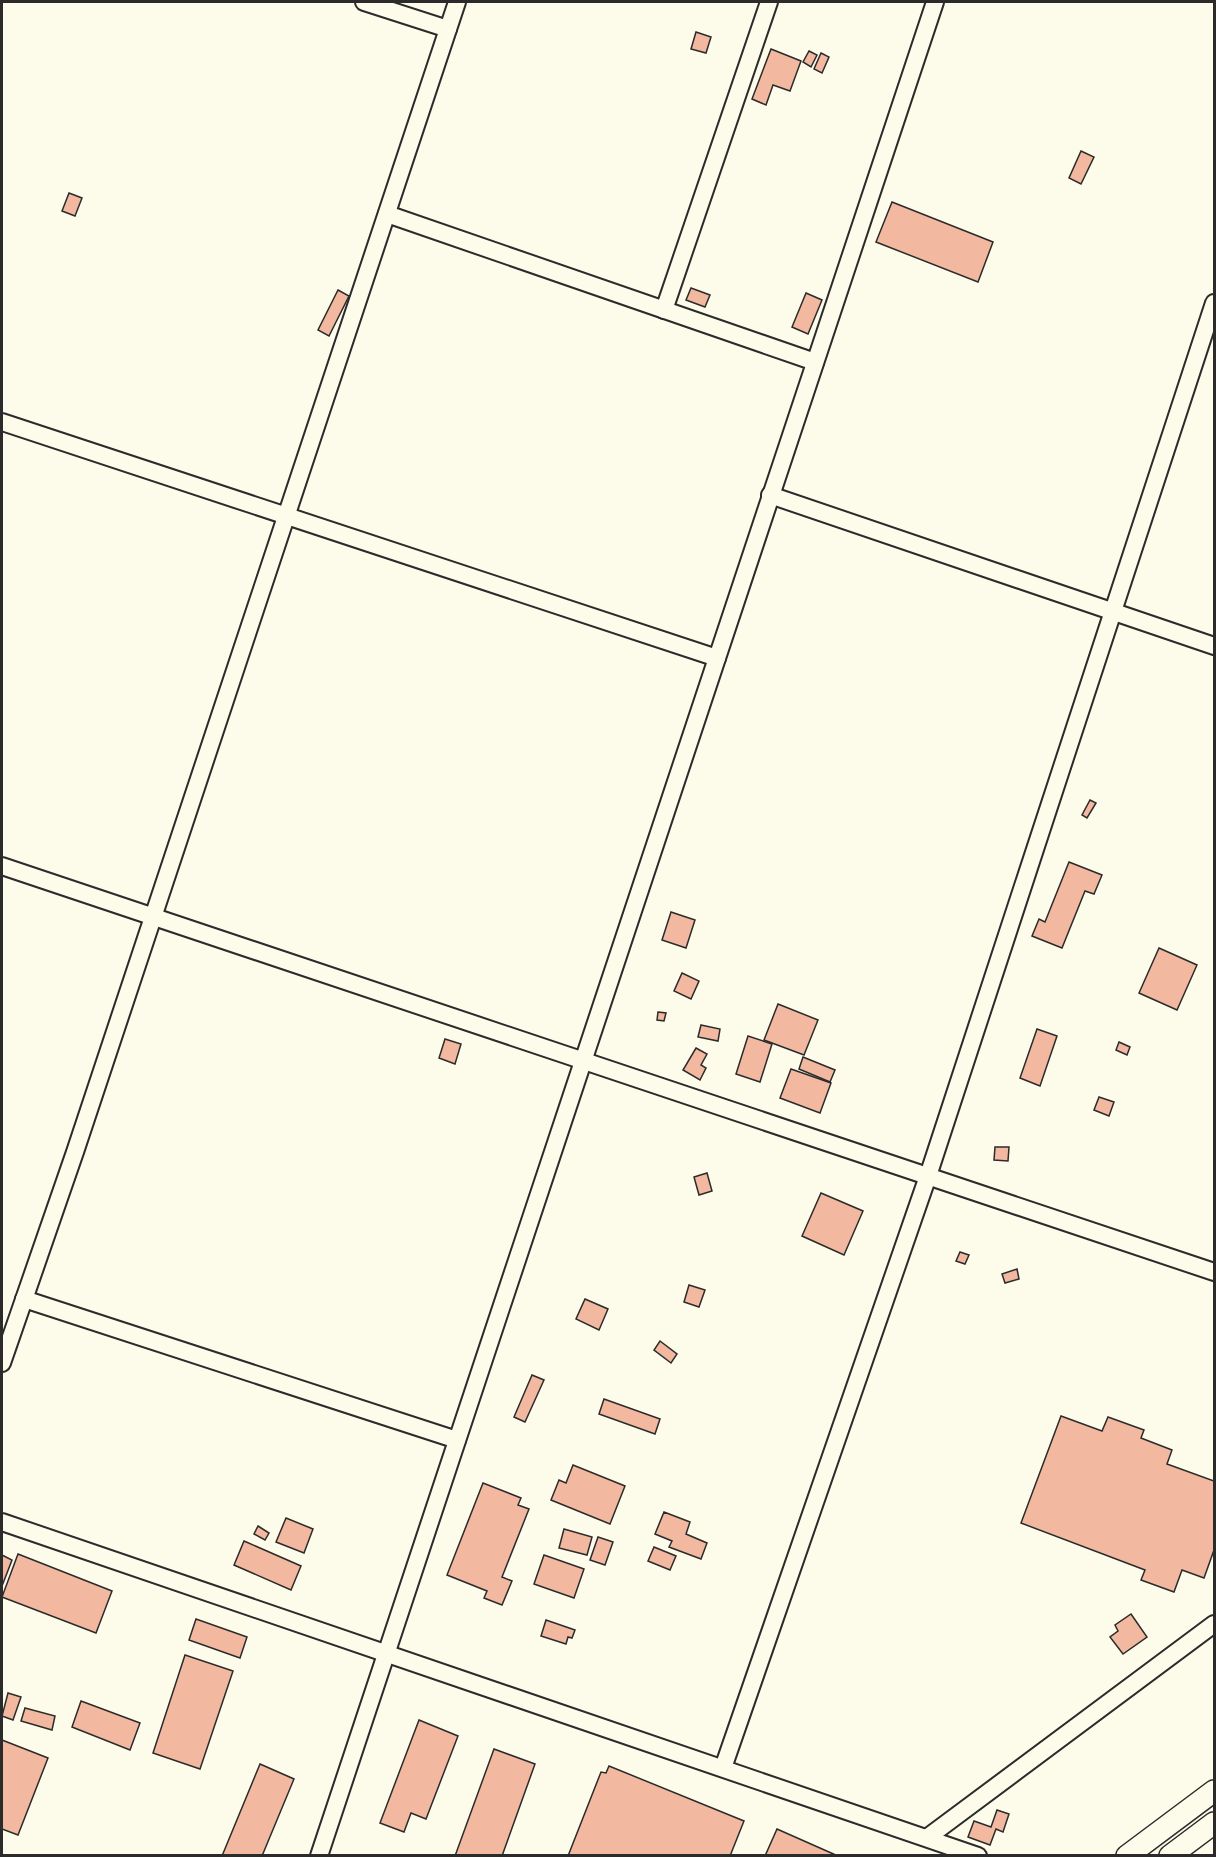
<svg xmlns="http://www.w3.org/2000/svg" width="1216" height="1857" font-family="'DM Sans',sans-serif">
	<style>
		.building { fill: #f2b8a0; stroke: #2b2b2b; stroke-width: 1.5 }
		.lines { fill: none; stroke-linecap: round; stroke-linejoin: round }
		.minor-casing { stroke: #2b2b2b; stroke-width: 20 }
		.major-casing { stroke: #2b2b2b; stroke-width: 24 }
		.minor { stroke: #fdfbea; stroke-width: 16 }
		.major { stroke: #fdfbea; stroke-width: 21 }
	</style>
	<rect width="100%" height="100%" fill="#fdfbea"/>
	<!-- building -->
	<g class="building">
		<path d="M696,32L711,37L706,53L691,49Z"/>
		<path d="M771,49L801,61L790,91L773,85L766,105L752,99Z"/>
		<path d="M809,51L817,55L811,67L803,62Z"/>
		<path d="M821,53L829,57L822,73L814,69Z"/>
		<path d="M1081,151L1094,157L1081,184L1069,178Z"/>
		<path d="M69,193L82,198L75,216L62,211Z"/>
		<path d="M892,202L993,242L978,282L876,242Z"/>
		<path d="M691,288L710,295L705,307L686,300Z"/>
		<path d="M338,290L349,296L329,336L318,330Z"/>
		<path d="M806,293L822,300L808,334L792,327Z"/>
		<path d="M1090,800L1096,803L1087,818L1082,815Z"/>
		<path d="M1069,862L1102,875L1094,894L1085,891L1062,948L1032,936L1039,919L1045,922Z"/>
		<path d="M671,912L695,920L686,948L662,940Z"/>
		<path d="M1159,948L1197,965L1177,1010L1139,993Z"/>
		<path d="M682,973L699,981L691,999L674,991Z"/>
		<path d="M778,1004L818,1020L804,1055L764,1040Z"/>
		<path d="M658,1012L666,1013L664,1021L657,1020Z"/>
		<path d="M701,1025L720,1029L718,1041L698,1037Z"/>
		<path d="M1037,1029L1057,1036L1040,1086L1020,1078Z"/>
		<path d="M748,1036L772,1044L760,1082L736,1074Z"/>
		<path d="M445,1039L461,1044L455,1064L439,1058Z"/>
		<path d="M1119,1042L1130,1047L1127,1055L1116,1050Z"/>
		<path d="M696,1048L707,1054L701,1065L706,1068L700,1080L683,1070Z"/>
		<path d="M803,1057L835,1070L830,1082L799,1069Z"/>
		<path d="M791,1069L831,1083L820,1113L780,1098Z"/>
		<path d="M1099,1097L1114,1102L1109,1116L1094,1110Z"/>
		<path d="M995,1147H1009L1008,1161L994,1160Z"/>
		<path d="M707,1173L712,1191L699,1195L694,1177Z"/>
		<path d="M821,1193L863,1211L844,1255L802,1236Z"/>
		<path d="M960,1252L969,1255L965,1264L956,1261Z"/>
		<path d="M1017,1269L1019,1279L1005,1283L1002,1274Z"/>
		<path d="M689,1285L705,1290L699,1307L684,1302Z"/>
		<path d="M585,1299L608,1309L599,1330L576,1319Z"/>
		<path d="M660,1341L677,1354L671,1363L654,1350Z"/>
		<path d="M532,1375L544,1380L525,1422L514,1417Z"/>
		<path d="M604,1399L660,1419L655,1434L599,1414Z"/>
		<path d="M1061,1416L1102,1431L1108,1417L1144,1430L1141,1438L1172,1450L1167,1464L1214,1481V1550L1204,1578L1182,1570L1174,1592L1141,1580L1145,1570L1021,1523Z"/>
		<path d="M573,1465L625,1486L610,1524L551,1500L559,1480L566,1483Z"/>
		<path d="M483,1483L521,1498L518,1505L529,1509L502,1577L512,1581L502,1605L484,1598L487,1591L447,1575Z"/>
		<path d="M664,1512L690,1522L686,1534L707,1543L701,1559L669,1547L672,1541L655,1534Z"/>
		<path d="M286,1518L313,1529L304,1553L276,1542Z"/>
		<path d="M258,1526L269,1533L265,1540L254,1534Z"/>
		<path d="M564,1529L592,1537L587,1555L559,1548Z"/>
		<path d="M598,1537L613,1542L605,1565L590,1560Z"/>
		<path d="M244,1541L301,1566L291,1590L234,1565Z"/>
		<path d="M654,1547L676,1556L670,1570L648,1561Z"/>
		<path d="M18,1554L112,1591L96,1633L2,1597Z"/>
		<path d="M2,1555L12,1560L2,1586Z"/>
		<path d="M544,1555L584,1569L574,1598L534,1584Z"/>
		<path d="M1131,1614L1147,1637L1123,1654L1110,1637L1118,1631L1115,1625Z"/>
		<path d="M196,1619L247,1637L240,1658L189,1640Z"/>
		<path d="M546,1620L575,1630L572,1638L568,1637L566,1644L541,1636Z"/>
		<path d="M185,1655L233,1671L200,1769L153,1753Z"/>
		<path d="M8,1693L21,1697L13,1720L2,1716Z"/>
		<path d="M81,1701L140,1723L130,1750L72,1727Z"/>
		<path d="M25,1708L55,1716L52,1730L21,1721Z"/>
		<path d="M419,1720L458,1736L426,1819L411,1813L404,1832L380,1823Z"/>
		<path d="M2,1740L48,1758L18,1835L2,1829Z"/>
		<path d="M494,1749L535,1764L502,1856H455Z"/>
		<path d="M260,1764L294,1779L262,1856H222Z"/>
		<path d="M609,1766L744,1821L730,1856H568L601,1772L606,1773Z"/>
		<path d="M997,1810L1009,1814L1003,1832L996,1829L990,1845L968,1837L974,1821L991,1827Z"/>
		<path d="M777,1829L838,1856H765Z"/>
	</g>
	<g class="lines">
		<!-- minor casing -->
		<g class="minor-casing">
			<g id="minor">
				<path d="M364,2L448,29"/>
				<path d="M387,214L815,362"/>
				<path d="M664,310L769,2"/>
				<path d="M2,422L717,658"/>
				<path d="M770,495L1214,646"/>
				<path d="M2,866L1214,1272"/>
				<path d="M24,1299L457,1440"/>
				<path d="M2,1363L75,1152L457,2"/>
				<path d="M2,1522L978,1856"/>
				<path d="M723,1768L928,1176L1214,303"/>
				<path d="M928,1837L1214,1624"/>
				<path d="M319,1856L935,2"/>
			</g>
		</g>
		<!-- major casing -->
		<g class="major-casing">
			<g id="major">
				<path d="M1127,1856L1214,1791"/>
				<path d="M1170,1856L1214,1823"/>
			</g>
		</g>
		<!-- minor -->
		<use href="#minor" class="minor"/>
		<!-- major -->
		<use href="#major" class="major"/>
	</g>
	<!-- border -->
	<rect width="1216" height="1857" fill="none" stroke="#2b2b2b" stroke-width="6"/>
</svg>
